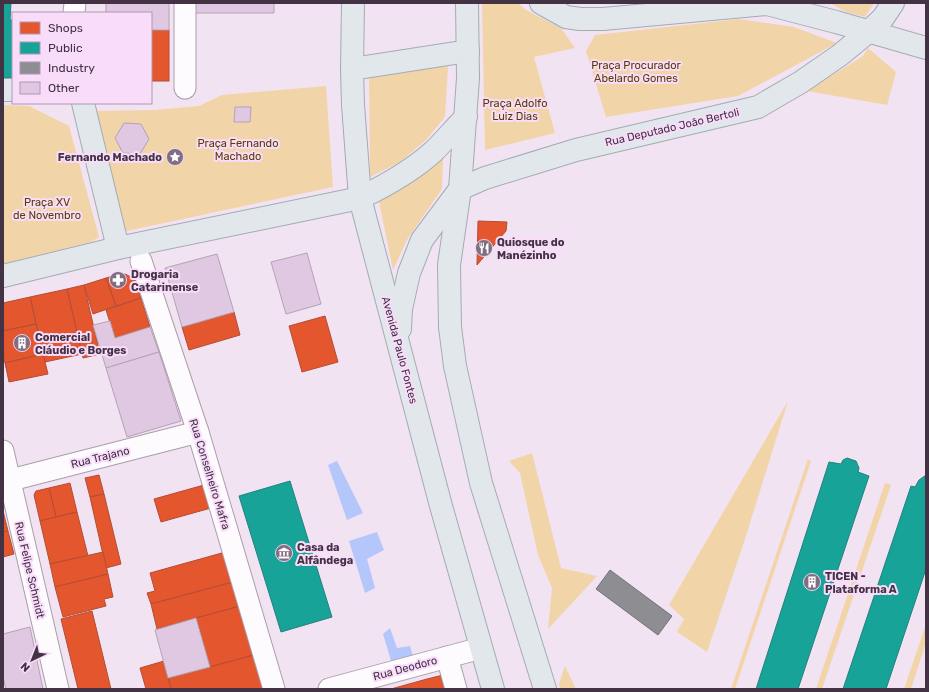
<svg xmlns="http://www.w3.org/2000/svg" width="929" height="692" font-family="Rubik,sans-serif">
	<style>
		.green { fill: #f2d4a9 }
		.water { fill: #b5c6fa }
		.shops { fill: #e4572e; stroke: #b44c35 }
		.public { fill: #17a398; stroke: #24817f }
		.industry { fill: #8d8d92; stroke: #77717b }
		.building { fill: #e1c8e2; stroke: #b2a3b3 }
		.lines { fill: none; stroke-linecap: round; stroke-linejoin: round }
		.minor-casing { stroke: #ab9dac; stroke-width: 23 }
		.major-casing { stroke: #a3abb5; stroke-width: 24 }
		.minor { stroke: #fdfbfd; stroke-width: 21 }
		.major { stroke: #e1e7ea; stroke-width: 22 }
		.labels { text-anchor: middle; stroke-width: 4; stroke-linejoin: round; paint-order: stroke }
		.park-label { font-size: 11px; fill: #563e00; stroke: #f8dcfa }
		.street-label { font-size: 11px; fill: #433144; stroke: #f8dcfa }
		.poi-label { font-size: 11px; font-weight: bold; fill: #433144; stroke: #f8dcfa; text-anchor: start }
	</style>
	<rect width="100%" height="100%" fill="#f2e3f3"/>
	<!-- green -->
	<g class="green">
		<path d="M482,3H518L526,10L561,28L575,48L534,57L555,133L485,150Z"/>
		<path d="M830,3H874L865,17L846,12Z"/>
		<path d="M739,19L794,27L837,43L738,96L606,117L586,51L595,35Z"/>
		<path d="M868,48L896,72L887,105L807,91L863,56Z"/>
		<path d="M448,66L445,117L426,140L400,162L370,177L369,76Z"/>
		<path d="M326,86L333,187L122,232L94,111L155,110L199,106L222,95Z"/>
		<path d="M3,105L29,106L69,126L99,237L91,242L3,264Z"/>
		<path d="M443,158L442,189L408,238L393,270L379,202Z"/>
		<path d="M788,401L745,539L707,652L677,632L684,619L669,605Z"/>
		<path d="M532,453L561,568L597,576L548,629L552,588L538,555L520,473L509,461Z"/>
		<path d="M808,459L811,461L735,689H731Z"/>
		<path d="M885,483L891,485L822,689H816Z"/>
		<path d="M926,624V642L911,689H904Z"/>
		<path d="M565,666L576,689H560L559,684Z"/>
	</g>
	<!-- water -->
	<g class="water">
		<path d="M337,461L363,513L347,520L328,465Z"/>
		<path d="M377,532L384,550L367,559L375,588L365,593L349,541Z"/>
		<path d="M390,628L397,648L410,646L413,656L392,664L383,634Z"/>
	</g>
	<!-- shops -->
	<g class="shops">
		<rect x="151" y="30" width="18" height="51"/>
		<path d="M478,221L507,222L506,231L477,265Z"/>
		<path d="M120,274H125L135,279L141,298L116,306L106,278Z"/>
		<path d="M106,278L116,306L93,314L84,285Z"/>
		<path d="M84,285L100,354L83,358L67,289Z"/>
		<path d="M67,289L82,354L45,362L30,297Z"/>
		<path d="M30,297L36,324L3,331V303Z"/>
		<path d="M141,298L150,327L115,338L106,310Z"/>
		<path d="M234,312L240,335L189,350L182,327Z"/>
		<path d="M325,316L338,362L302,372L289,326Z"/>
		<path d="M36,324L43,354L5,363L3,355V331Z"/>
		<path d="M43,354L48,374L9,382L5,363Z"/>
		<path d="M99,475L104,494L90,497L85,478Z"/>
		<path d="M70,483L77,512L56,517L49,488Z"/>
		<path d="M204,485L211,508L161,522L154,499Z"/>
		<path d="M49,488L56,517L40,521L34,495L36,491Z"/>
		<path d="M104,494L121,564L106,568L90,497Z"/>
		<path d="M3,511L8,531L3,532Z"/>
		<path d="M77,512L88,556L50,564L40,521Z"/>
		<path d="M8,531L14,554L3,557V532Z"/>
		<path d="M229,551L237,581L151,604L147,593L155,591L150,573Z"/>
		<path d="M103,552L108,574L55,587L50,564Z"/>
		<path d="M108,574L113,597L104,599L106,606L63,617L55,587Z"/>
		<path d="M237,581L244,605L157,629L151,604Z"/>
		<path d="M244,605L258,654L210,667L196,618Z"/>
		<path d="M92,611L111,689H78L61,619Z"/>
		<path d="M258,654L267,689H171L168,678Z"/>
		<path d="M164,661L171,689H146L140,668Z"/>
		<path d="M447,674L452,689H391L427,679Z"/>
	</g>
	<!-- public -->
	<g class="public">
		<path d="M3,3H11L10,20H13V78H3Z"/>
		<path d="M847,458L856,461L859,468L858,472L869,476L798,689H756L829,462L841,464L843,460Z"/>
		<path d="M926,475V569L886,689H843L911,486L915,487L919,480Z"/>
		<path d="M290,481L332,617L281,632L239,496Z"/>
	</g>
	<!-- industry -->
	<path class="industry" d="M610,570L672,616L658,635L596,589Z"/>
	<!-- building -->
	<g class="building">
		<path d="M106,3H169V30H151V13H106Z"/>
		<path d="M194,3H274V13H195Z"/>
		<path d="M235,107H251L250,122H234Z"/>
		<path d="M124,123L141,124L149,139L140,154L123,153L115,138Z"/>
		<path d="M307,253L321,304L286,314L271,262Z"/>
		<path d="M217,254L234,312L182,327L165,268Z"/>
		<path d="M110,321L115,338L150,327L159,352L106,368L93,325Z"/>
		<path d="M159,352L181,421L127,437L106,368Z"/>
		<path d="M196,618L210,667L168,678L155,630Z"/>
		<path d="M30,627L43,689H6L3,677V634Z"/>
	</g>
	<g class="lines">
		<!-- minor casing -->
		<g class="minor-casing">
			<g id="minor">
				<path d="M74,13L75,3"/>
				<path d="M185,88V3"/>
				<path d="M141,261L198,432L274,689"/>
				<path d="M3,451L58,689"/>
				<path d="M3,482L198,432"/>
				<path d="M447,657L456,689"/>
				<path d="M329,689L481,648"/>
			</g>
		</g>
		<!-- major casing -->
		<g class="major-casing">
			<g id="major">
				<path d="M353,3L352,69L353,105L360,198L441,506L493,689"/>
				<path d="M467,3L468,78L460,189L449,265L450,327L455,366L481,483L545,689"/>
				<path d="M541,3L566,17L580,19H603L767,4L836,22L926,48"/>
				<path d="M352,69L468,51"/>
				<path d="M3,90H13"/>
				<path d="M83,103L118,248"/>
				<path d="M3,276L118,248L360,198C387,185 412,171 434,151C445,140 455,128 466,117"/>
				<path d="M400,329L401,309L409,273L422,240L460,189L485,178L576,150L758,107L801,82L840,55L868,32L883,18L893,3"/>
			</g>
		</g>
		<!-- minor -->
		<use href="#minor" class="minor"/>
		<!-- major -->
		<use href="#major" class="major"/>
	</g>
	<!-- icons -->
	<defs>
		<g id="sight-disc" transform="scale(0.9)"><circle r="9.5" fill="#806f81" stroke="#f8dcfa"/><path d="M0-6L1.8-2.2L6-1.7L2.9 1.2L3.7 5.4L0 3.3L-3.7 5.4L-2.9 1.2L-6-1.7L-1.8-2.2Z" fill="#fff"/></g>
		<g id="restaurant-disc" transform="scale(0.9)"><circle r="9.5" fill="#806f81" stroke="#f8dcfa"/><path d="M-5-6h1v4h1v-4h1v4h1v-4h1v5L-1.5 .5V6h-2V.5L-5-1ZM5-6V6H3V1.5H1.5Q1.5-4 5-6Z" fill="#fff"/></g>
		<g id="pharmacy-disc" transform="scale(0.9)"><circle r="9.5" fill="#806f81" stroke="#f8dcfa"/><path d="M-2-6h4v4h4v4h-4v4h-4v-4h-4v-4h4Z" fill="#fff"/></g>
		<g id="building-disc" transform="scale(0.9)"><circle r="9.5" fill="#806f81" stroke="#f8dcfa"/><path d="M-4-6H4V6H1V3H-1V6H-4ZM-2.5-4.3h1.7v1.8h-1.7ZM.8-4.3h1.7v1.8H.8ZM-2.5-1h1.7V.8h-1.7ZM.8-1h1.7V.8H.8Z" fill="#fff"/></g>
		<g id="museum-disc" transform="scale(0.9)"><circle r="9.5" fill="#806f81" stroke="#f8dcfa"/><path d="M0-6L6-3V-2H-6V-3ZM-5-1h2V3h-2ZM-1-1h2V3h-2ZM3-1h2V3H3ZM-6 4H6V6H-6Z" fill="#fff"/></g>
	</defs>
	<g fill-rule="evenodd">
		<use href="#sight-disc" x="175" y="157"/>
		<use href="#restaurant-disc" x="484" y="248"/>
		<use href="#pharmacy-disc" x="118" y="280"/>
		<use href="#building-disc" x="22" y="343"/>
		<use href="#museum-disc" x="284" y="553"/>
		<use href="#building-disc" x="812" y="582"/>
	</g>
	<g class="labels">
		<!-- park labels -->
		<g class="park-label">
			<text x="636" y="69">Praça Procurador<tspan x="636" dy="13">Abelardo Gomes</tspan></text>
			<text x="515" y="107">Praça Adolfo<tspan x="515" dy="13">Luiz Dias</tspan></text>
			<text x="238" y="147">Praça Fernando<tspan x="238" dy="13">Machado</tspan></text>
			<text x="47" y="206">Praça XV<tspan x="47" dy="13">de Novembro</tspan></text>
		</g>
		<!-- street labels -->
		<g class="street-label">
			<text transform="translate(672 127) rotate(-13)" y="4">Rua Deputado João Bertoli</text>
			<text transform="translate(400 350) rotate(75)" y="4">Avenida Paulo Fontes</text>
			<text transform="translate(100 457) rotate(-14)" y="4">Rua Trajano</text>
			<text transform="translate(210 474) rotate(73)" y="4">Rua Conselheiro Mafra</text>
			<text transform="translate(30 570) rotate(77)" y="4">Rua Felipe Schmidt</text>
			<text transform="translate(405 668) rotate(-15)" y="4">Rua Deodoro</text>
		</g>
		<!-- poi labels -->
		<g class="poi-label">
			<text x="162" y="161" text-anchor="end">Fernando Machado</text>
			<text x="497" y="246">Quiosque do<tspan x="497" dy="13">Manézinho</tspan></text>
			<text x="131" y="278">Drogaria<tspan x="131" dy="13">Catarinense</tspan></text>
			<text x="35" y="341">Comercial<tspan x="35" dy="13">Cláudio e Borges</tspan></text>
			<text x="297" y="551">Casa da<tspan x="297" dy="13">Alfândega</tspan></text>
			<text x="825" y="580">TICEN -<tspan x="825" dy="13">Plataforma A</tspan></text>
		</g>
	</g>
	<!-- border -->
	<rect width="929" height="692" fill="none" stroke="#433144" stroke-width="8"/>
	<!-- legend -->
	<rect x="12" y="12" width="140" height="92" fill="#f8dcfa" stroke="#b098b1"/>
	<rect x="20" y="22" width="20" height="12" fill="#e4572e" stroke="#b098b1"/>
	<text x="48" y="32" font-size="12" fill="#433144">Shops</text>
	<rect x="20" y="42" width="20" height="12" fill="#17a398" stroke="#b098b1"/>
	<text x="48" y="52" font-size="12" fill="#433144">Public</text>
	<rect x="20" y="62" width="20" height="12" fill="#8d8d92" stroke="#b098b1"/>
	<text x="48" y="72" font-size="12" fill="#433144">Industry</text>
	<rect x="20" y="82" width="20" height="12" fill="#e1c8e2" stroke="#b098b1"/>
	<text x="48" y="92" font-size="12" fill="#433144">Other</text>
	<!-- north arrow -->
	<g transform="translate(32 660) rotate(223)" stroke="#f8dcfa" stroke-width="3" paint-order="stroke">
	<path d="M0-3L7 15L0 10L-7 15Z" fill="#433144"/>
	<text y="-6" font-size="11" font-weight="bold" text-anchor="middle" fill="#433144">N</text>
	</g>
</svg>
